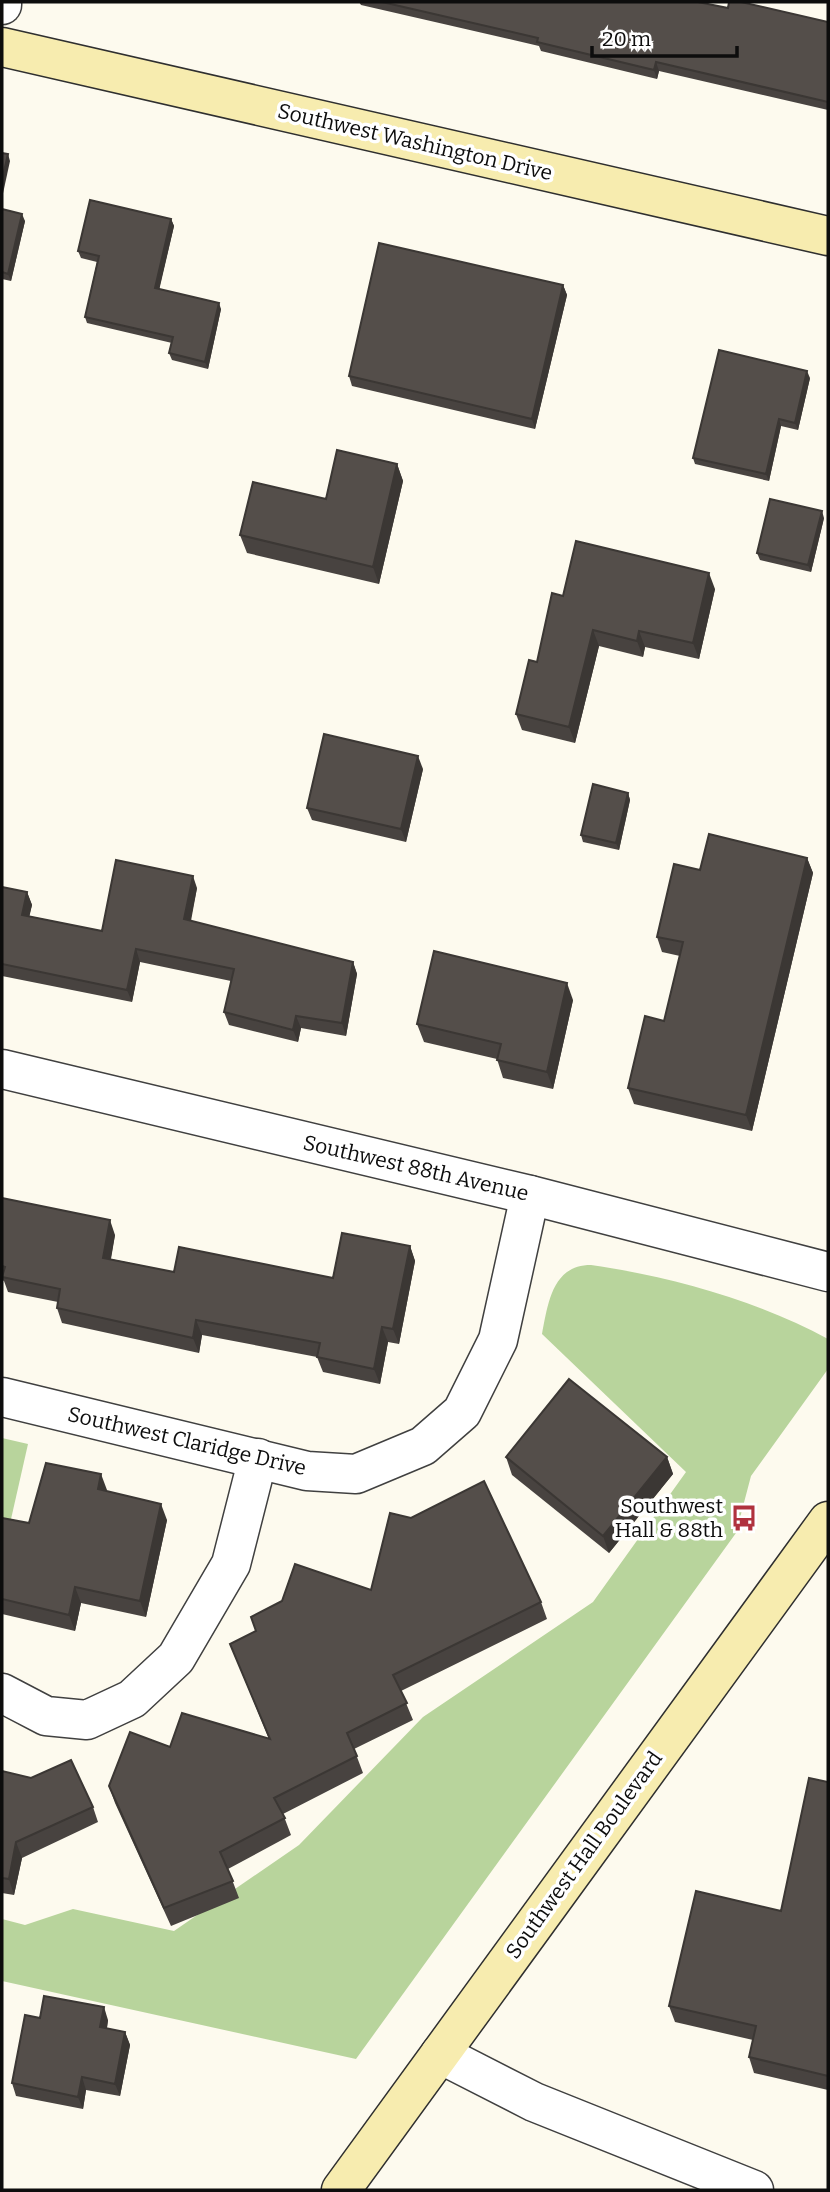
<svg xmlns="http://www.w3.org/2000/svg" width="830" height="2192" font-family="Bitter,serif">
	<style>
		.forest { fill: #b8d49c }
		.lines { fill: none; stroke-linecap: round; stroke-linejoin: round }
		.street-casing { stroke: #404040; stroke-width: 41 }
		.secondary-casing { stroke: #2f2f2f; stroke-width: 41 }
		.street { stroke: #fff; stroke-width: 38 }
		.secondary { stroke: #f7ecaf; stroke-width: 38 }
		.wall { fill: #484340 }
		.shaded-wall { fill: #3b3734 }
		.building { fill: #544e4a; stroke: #3b3734; stroke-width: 2 }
		.labels { text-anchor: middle; stroke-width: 7; stroke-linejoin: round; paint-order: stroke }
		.street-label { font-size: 21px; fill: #0d0d0d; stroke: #fff }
		.poi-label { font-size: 21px; fill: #0d0d0d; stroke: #fff; text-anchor: end }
	</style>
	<rect width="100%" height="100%" fill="#fdfaee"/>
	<!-- forest -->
	<g class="forest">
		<path d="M591,1265C669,1276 759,1301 828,1339V1369L751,1476L736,1533L356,2059L2,1981V1919L25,1925L73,1909L174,1931L299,1845L423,1717L593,1602L686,1472L542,1334C548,1304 552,1265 591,1265Z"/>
		<path d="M2,1438L28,1444L2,1559Z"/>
	</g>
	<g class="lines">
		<!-- street casing -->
		<g class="street-casing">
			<g id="street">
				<path d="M2,5V2"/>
				<path d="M2,1069L530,1195L828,1272"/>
				<path d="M2,1397L307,1471L356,1474L423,1446L462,1412L498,1340L530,1195"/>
				<path d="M2,1693L46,1716L87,1720L132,1699L176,1658L231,1564L258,1458"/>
				<path d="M440,2054L534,2102L754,2190"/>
			</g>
		</g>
		<!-- secondary casing -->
		<g class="secondary-casing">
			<g id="secondary">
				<path d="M2,47L828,236"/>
				<path d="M341,2190L828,1521"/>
			</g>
		</g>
		<!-- street -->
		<use href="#street" class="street"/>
		<!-- secondary -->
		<use href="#secondary" class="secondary"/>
	</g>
	<!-- wall -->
	<g class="wall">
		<path d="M359,2H698L728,8L828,22V110L659,71L657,79L541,51L539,46L361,5Z"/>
		<path d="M2,209L25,221L11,281L2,279Z"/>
		<path d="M171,219L174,226L159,289L221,309L208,369L172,360L169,353L172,343L87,323L85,317L97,262L81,258L78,251Z"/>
		<path d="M563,285L567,295L535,429L352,386L349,376Z"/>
		<path d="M810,378L798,430L781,426L769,481L695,464L693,458Z"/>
		<path d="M397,464L403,481L379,584L247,553L240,535L326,499Z"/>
		<path d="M824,518L811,572L760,560L757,553Z"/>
		<path d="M715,589L699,659L645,647L643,657L599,646L575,743L522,730L516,714L563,596Z"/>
		<path d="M423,769L406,842L312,820L307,808Z"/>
		<path d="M628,793L630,800L619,850L583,842L581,835Z"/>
		<path d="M807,858L813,873L752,1131L634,1104L628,1088L664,1021L680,956L662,952L657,937L700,870Z"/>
		<path d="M2,887L27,892L32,905L29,916L102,931L197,888L191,921L353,962L357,974L346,1036L301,1028L298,1042L229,1025L224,1012L231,981L140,962L132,1002L2,976Z"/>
		<path d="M573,1000L553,1089L503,1078L497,1059L424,1042L417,1024Z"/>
		<path d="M2,1198L115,1235L111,1259L174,1272L333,1278L410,1246L415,1261L399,1344L388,1342L380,1384L323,1372L317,1357L202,1335L199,1353L62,1323L57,1308L58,1302L8,1292L4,1281L2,1280Z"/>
		<path d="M506,1457H667L673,1474L609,1553L512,1475Z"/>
		<path d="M107,1490V1491L167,1520L146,1617L81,1603L75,1631L2,1614V1518L29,1523Z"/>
		<path d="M371,1590L541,1602L547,1619L401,1691L413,1720L354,1749L363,1773L283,1814L291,1835L228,1869L239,1898L171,1926L115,1803L109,1786L170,1747L269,1739L230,1644Z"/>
		<path d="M2,1771L93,1807L98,1822L22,1858L14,1895L2,1893Z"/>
		<path d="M828,1782V2090L754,2073L749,2057L753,2040L675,2022L669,2006L781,1911Z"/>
		<path d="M40,2018L108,2020L107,2028L125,2032L130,2045L120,2096L86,2090L83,2109L16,2096L12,2083Z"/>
	</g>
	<!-- shaded-wall -->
	<g class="shaded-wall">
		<path d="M656,62L659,71L657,79L654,70Z"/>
		<path d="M8,154L10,161L2,198V180Z"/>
		<path d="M22,214L25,221L11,281L8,274Z"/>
		<path d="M171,219L174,226L158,295L155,288Z"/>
		<path d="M563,285L567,295L535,429L532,419Z"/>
		<path d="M219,303L221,309L208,369L205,362Z"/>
		<path d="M807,371L810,378L798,430L795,423Z"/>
		<path d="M779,419L781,426L769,481L766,474Z"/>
		<path d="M397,464L403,481L379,584L373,567Z"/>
		<path d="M822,511L824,518L811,572L808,565Z"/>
		<path d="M709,573L715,589L699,659L693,643Z"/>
		<path d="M593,630L599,646L575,743L569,727Z"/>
		<path d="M639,631L645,647L643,657L637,641Z"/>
		<path d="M418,756L423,769L406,842L401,829Z"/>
		<path d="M628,793L630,800L619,850L616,843Z"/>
		<path d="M807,858L813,873L752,1131L746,1115Z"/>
		<path d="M193,876L197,888L188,932L184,919Z"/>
		<path d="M27,892L32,905L27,927L22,915Z"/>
		<path d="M136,949L140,962L132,1002L127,990Z"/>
		<path d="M353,962L357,974L346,1036L342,1023Z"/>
		<path d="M567,983L573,1000L553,1089L547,1072Z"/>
		<path d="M296,1016L301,1028L298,1042L293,1030Z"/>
		<path d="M110,1220L115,1235L108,1273L103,1258Z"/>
		<path d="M410,1246L415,1261L399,1344L393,1329Z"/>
		<path d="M196,1320L202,1335L199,1353L193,1338Z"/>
		<path d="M382,1327L388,1342L380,1384L374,1369Z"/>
		<path d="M667,1457L673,1474L609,1553L603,1536Z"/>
		<path d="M101,1474L107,1490L104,1506L98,1489Z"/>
		<path d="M161,1504L167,1520L146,1617L140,1601Z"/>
		<path d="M75,1587L81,1603L75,1631L69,1615Z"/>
		<path d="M16,1842L22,1858L14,1895L9,1879Z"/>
		<path d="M104,2007L108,2020L105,2040L100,2027Z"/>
		<path d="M125,2032L130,2045L120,2096L115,2084Z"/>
		<path d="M82,2077L86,2090L83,2109L78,2097Z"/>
	</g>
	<!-- building -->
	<g class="building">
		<path d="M382,2H698L728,8L729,2H741L828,22V102L656,62L654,70L537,42L538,38Z"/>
		<path d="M2,153L8,154L2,180Z"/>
		<path d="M90,200L171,219L155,288L219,303L205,362L169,353L173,337L85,317L99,256L78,251Z"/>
		<path d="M2,209L22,214L8,274L2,272Z"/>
		<path d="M379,243L563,285L532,419L349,376Z"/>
		<path d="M719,350L807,371L795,423L779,419L766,474L693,458Z"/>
		<path d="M337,450L397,464L373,567L240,535L253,482L326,499Z"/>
		<path d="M770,499L822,511L808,565L757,553Z"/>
		<path d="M576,541L709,573L693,643L639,631L637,641L593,630L569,727L516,714L529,660L537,662L552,593L563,596Z"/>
		<path d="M324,734L418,756L401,829L307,808Z"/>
		<path d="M593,784L628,793L616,843L581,835Z"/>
		<path d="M709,834L807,858L746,1115L628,1088L645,1016L664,1021L683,942L657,937L674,864L700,870Z"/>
		<path d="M116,860L193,876L184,919L353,962L342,1023L296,1016L293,1030L224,1012L234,969L136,949L127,990L2,964V887L27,892L22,915L102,931Z"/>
		<path d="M434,951L567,983L547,1072L497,1060L501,1044L417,1024Z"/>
		<path d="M2,1198L110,1220L103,1258L174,1272L179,1247L333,1278L342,1233L410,1246L393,1329L382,1327L374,1369L317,1357L320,1343L196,1320L193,1338L57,1308L60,1289L2,1277L5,1267L2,1266Z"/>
		<path d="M569,1379L667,1457L603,1536L506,1457Z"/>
		<path d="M46,1463L101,1474L98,1489L161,1504L140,1601L75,1587L69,1615L2,1599V1518L29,1523Z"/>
		<path d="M484,1481L541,1602L393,1675L407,1703L347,1733L357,1756L274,1798L285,1818L220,1852L233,1881L164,1908L109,1786L130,1732L170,1747L182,1713L270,1739L230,1644L256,1631L251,1617L282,1601L295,1564L371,1590L390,1513L411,1518Z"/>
		<path d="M71,1760L93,1807L16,1842L9,1879L2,1878V1771L31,1778Z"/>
		<path d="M809,1778L828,1782V2076L749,2057L756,2026L669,2006L696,1891L781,1911Z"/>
		<path d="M44,1996L104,2007L100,2027L125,2032L115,2084L82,2077L78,2097L12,2083L25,2015L40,2018Z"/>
	</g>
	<!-- icons -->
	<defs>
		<g id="bus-bare" transform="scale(2.1)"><path d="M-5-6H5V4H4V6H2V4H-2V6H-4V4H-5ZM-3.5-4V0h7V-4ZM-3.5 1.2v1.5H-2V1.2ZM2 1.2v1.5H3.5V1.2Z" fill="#b0323e" stroke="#fff" stroke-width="2.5" paint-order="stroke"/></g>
	</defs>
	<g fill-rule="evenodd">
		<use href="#bus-bare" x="744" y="1518"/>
	</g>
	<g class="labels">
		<!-- street labels -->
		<g class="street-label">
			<text transform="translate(415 142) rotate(13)" y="7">Southwest Washington Drive</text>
			<text transform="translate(416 1168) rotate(13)" y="7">Southwest 88th Avenue</text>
			<text transform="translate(187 1441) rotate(13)" y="7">Southwest Claridge Drive</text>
			<text transform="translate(584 1855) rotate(-54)" y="7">Southwest Hall Boulevard</text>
		</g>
		<!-- poi labels -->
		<g class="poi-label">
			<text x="723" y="1513">Southwest<tspan x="723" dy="24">Hall &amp; 88th</tspan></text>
		</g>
	</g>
	<!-- border -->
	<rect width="830" height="2192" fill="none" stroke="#0d0d0d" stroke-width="7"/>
	<!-- scale -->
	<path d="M592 46v10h145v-10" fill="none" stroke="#0d0d0d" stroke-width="3.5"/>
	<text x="602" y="46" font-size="21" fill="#0d0d0d" stroke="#ffffff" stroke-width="5" paint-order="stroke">20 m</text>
</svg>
